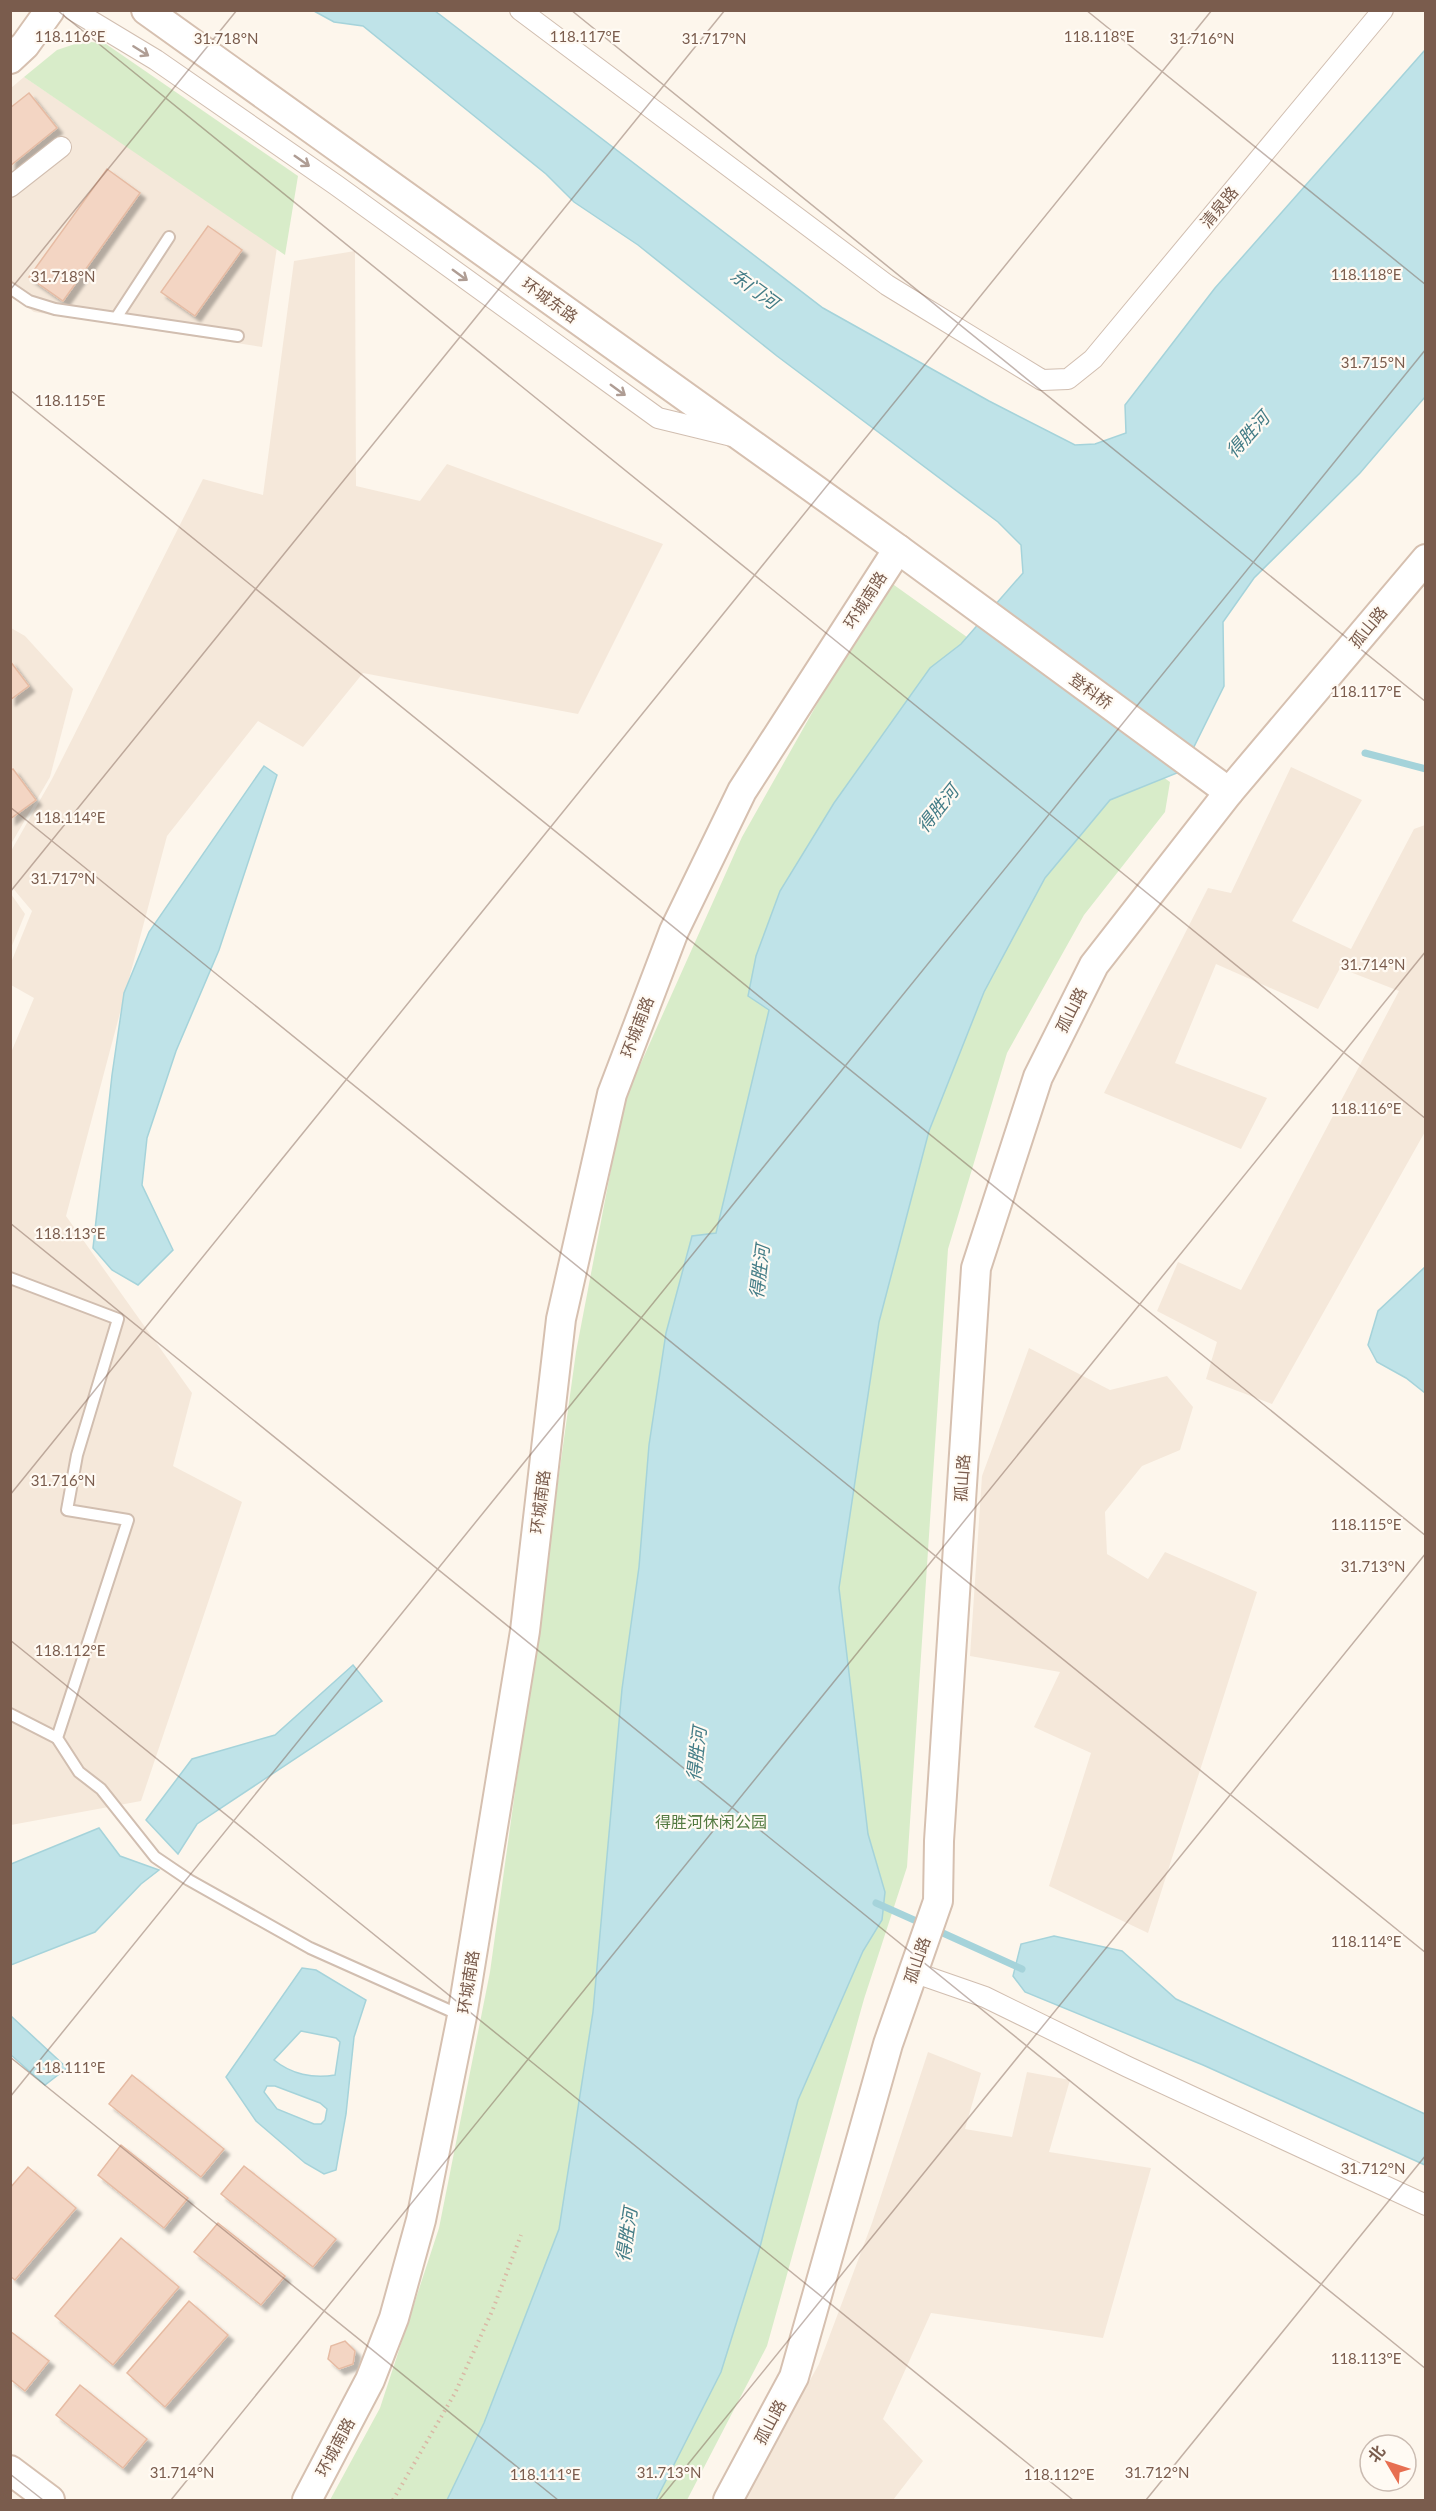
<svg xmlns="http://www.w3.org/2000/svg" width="1436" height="2511" font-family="Lato,'Noto Sans SC',sans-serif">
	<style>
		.residential { fill: #f5e8da }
		.green { fill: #d8ecc9 }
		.water { fill: #bfe3e8; stroke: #a5d3da; stroke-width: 1.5; fill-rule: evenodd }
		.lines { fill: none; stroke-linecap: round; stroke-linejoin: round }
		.stream { stroke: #a5d3da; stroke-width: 7 }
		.building { fill: #f3d5c3; stroke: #e6bba3; stroke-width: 1.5; filter: url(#shadow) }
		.lane-casing { stroke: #d1beb0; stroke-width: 14 }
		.street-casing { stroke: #d1beb0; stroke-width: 22 }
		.secondary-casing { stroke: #d6c0b0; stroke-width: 32 }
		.path { stroke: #d9b8a5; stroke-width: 4; stroke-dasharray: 1.5 4.5; stroke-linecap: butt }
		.lane { stroke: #fff; stroke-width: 10 }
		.street { stroke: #fff; stroke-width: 20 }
		.secondary { stroke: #fff; stroke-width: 28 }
		.oneway { stroke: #af9d94 }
		.ticks { fill: none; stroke: #7a5c4d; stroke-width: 1.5; stroke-opacity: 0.45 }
		.labels { text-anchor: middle; stroke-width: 4.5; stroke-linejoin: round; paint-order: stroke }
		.street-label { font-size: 16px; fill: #7a5c4d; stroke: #fffaf3 }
		.park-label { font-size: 16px; fill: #537a41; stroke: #fffaf3 }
		.water-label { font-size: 18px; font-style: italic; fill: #437c86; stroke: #fffaf3 }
		.ticks-label { font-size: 15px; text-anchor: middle; fill: #7a5c4d; stroke: #fffaf3; stroke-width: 4.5; stroke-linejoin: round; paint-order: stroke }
	</style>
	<defs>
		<filter id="shadow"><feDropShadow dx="5.5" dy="5.5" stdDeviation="1.5" flood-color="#0004"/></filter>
	</defs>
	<rect width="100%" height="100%" fill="#fdf6ec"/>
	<!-- residential -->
	<g class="residential">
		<path d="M24,77L277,247L262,347L34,312L11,295V88Z"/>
		<path d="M355,251L356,486L420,501L447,464L663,544L578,714L363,673L303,747L258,721L167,836L66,1216L192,1393L173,1466L242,1502L141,1801L11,1825L10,1055L34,998L11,985L10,965L32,911L11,886V851L52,779L203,479L263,495L294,261Z"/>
		<path d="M11,628L25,636L73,689L50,777L11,844Z"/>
		<path d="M1291,767L1362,800L1292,921L1351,949L1414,829L1425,825L1426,1130L1272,1404L1206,1379L1217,1342L1157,1311L1178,1262L1241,1290L1399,991L1340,968L1318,1009L1216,964L1175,1063L1267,1098L1241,1149L1104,1093L1208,888L1231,893Z"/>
		<path d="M11,894L25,914L11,948Z"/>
		<path d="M1029,1348L1110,1390L1167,1376L1193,1407L1180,1450L1142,1466L1105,1512L1107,1554L1148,1579L1165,1552L1257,1592L1148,1933L1049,1886L1091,1753L1034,1727L1060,1672L970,1656L982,1476Z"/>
		<path d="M928,2052L981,2073L965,2129L1012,2137L1027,2072L1070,2080L1049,2152L1151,2168L1103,2338L931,2313L883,2419L923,2461L893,2500H743L819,2364L872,2223Z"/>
	</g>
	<!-- green -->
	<g class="green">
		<path d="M84,41L106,44L298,176L285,255L24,77L57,50Z"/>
		<path d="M887,580L1170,782L1165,812L1084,915L1007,1053L948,1249L907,1867L864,1999L767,2346L687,2500H330L380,2408L439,2228L490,1972L576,1352L624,1101L742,837Z"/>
	</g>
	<!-- water -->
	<g class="water">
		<path d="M314,11H435L823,308L989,401L1075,445L1095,444L1126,433L1125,405L1215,288L1425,50V397L1360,473L1254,578L1223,622L1224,686L1182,771L1110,800L1045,878L984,992L929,1131L879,1322L839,1588L868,1834L885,1892L882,1920L863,1951L798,2100L760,2247L721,2372L656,2500H447L484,2423L559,2229L593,2012L622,1689L639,1567L649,1445L666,1333L692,1236L716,1233L769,1010L748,996L756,956L780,891L834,803L930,668L961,644L1023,573L1021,545L998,522L777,356L638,245L574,202L546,174L363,26L334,22Z"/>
		<path d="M264,766L277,775L219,950L176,1051L147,1138L142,1185L173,1250L138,1285L112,1270L93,1248L112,1075L124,993L149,932Z"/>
		<path d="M1425,1267V1393L1406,1378L1377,1362L1368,1345L1378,1311Z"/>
		<path d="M353,1665L382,1701L197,1824L178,1854L146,1820L192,1759L275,1735Z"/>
		<path d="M99,1828L120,1856L159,1870L141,1884L95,1932L11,1965V1864Z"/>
		<path d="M1054,1936L1122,1951L1176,1999L1425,2114V2165L1203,2065L1025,1992L1013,1976L1021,1944Z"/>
		<path d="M302,1968L316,1970L366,2000L354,2037L346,2114L336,2170L324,2174L305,2163L256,2121L226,2077ZM301,2031L336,2038L340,2042L335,2075C313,2079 291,2074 274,2060ZM267,2086H275L320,2103L327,2109L325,2120L321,2124H314L277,2109L264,2092Z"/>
		<path d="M11,2016L67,2068L45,2085L11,2055Z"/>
	</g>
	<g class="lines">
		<!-- stream -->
		<g class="stream">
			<path d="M1365,753L1426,769"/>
			<path d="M876,1903L923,1924"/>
			<path d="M934,1929L1022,1969"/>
		</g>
	</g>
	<!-- building -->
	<g class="building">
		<path d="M29,93L57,128L10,166V108Z"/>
		<path d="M107,169L140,193L63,301L29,277Z"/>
		<path d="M208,226L242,250L195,316L161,292Z"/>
		<path d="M10,661L29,686L10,700Z"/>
		<path d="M13,769L36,800L10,819V771Z"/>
		<path d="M132,2075L224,2149L201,2177L109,2104Z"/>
		<path d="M121,2145L188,2198L164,2228L98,2175Z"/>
		<path d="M244,2166L336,2239L313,2267L221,2194Z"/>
		<path d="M28,2167L76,2208L15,2280L10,2276V2188Z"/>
		<path d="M218,2223L285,2276L261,2305L194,2252Z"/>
		<path d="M121,2238L179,2287L113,2365L55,2316Z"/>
		<path d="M189,2301L228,2335L165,2407L127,2373Z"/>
		<path d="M10,2331L49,2361L25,2391L10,2379Z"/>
		<path d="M345,2341L355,2351L353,2364L339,2369L328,2359L331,2346Z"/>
		<path d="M80,2385L147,2439L123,2468L56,2415Z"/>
	</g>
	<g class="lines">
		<!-- lane casing -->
		<g class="lane-casing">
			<g id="lane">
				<path d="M10,288L29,301L55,309L238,336"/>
				<path d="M116,318L169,237"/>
				<path d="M10,1278L118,1319L77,1455L67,1510L128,1520L57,1738L79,1772L101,1789L155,1857L189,1880L310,1948L462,2016"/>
				<path d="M10,1714L57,1738"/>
			</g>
		</g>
		<!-- street casing -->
		<g class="street-casing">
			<g id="street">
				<path d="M73,10L156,60L336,185L658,418L732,436"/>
				<path d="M520,10L887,285L1042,380L1068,379L1093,359L1383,10"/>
				<path d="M10,187L61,147"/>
				<path d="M913,1972L985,1997L1128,2067L1426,2205"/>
			</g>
		</g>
		<!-- secondary casing -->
		<g class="secondary-casing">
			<g id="secondary">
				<path d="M146,10L898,549L1229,792"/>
				<path d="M10,59L25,45L50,10"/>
				<path d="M10,2470L50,2500"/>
				<path d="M307,2500L370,2380L394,2318L421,2220L462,2016L525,1631L561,1319L612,1094L674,931L742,791L898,549"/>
				<path d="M728,2500L794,2377L888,2044L938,1901L939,1841L976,1268L1038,1077L1094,965L1229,792L1426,559"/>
			</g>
		</g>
		<!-- path -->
		<path class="path" d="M393,2500L455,2393L493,2309L521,2235"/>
		<!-- lane -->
		<use href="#lane" class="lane"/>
		<!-- street -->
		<use href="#street" class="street"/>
		<!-- secondary -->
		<use href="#secondary" class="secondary"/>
	</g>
	<!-- one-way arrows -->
	<defs><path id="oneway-shaft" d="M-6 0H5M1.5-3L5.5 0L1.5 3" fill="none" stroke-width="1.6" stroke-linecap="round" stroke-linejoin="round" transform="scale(1.5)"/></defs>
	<g class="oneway">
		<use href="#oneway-shaft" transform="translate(141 51) rotate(32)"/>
		<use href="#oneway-shaft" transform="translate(302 161) rotate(35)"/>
		<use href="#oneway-shaft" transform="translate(460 275) rotate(36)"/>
		<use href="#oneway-shaft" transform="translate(618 390) rotate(36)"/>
	</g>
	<!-- ticks -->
	<path class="ticks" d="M57,10L1426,1119M571,10L1426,702M1086,10L1426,285M10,290L237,10M10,390L1426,1536M10,807L1426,1953M10,892L725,10M10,1223L1426,2369M10,1495L1212,10M10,1640L1073,2500M10,2057L558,2500M10,2097L1426,349M10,2474L43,2500M171,2500L1426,951M659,2500L1426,1553M1146,2500L1426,2155"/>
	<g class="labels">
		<!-- street labels -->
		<g class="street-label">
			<text transform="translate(1219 207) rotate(-50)" y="6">清泉路</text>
			<text transform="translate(550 300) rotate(36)" y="6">环城东路</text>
			<text transform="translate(865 600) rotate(-57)" y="6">环城南路</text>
			<text transform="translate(1368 627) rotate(-50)" y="6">孤山路</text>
			<text transform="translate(1091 691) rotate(36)" y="6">登科桥</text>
			<text transform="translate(1071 1010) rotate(-63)" y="6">孤山路</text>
			<text transform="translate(637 1027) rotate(-69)" y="6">环城南路</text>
			<text transform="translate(962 1478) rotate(-86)" y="6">孤山路</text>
			<text transform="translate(540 1502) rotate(-83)" y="6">环城南路</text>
			<text transform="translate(917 1960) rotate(-71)" y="6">孤山路</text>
			<text transform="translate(468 1982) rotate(-81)" y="6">环城南路</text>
			<text transform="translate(770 2422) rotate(-62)" y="6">孤山路</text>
			<text transform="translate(335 2447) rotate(-62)" y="6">环城南路</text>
		</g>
		<!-- park labels -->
		<g class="park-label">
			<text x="711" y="1828">得胜河休闲公园</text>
		</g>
		<!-- water labels -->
		<g class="water-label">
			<text transform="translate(754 289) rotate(36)" y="6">东门河</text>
			<text transform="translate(1248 435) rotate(-48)" y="6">得胜河</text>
			<text transform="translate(938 809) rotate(-51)" y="6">得胜河</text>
			<text transform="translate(760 1272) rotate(-83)" y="6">得胜河</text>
			<text transform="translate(697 1754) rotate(-83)" y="6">得胜河</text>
			<text transform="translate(627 2235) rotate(-81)" y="6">得胜河</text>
		</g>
	</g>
	<g class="ticks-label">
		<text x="70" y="42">118.116°E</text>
		<text x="585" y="42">118.117°E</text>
		<text x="1099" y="42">118.118°E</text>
		<text x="226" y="44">31.718°N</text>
		<text x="714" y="44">31.717°N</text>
		<text x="1202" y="44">31.716°N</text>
		<text x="1366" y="280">118.118°E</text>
		<text x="63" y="282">31.718°N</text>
		<text x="1373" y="368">31.715°N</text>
		<text x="70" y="406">118.115°E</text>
		<text x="1366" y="697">118.117°E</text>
		<text x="70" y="823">118.114°E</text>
		<text x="63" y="884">31.717°N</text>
		<text x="1373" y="970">31.714°N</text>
		<text x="1366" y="1114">118.116°E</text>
		<text x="70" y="1239">118.113°E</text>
		<text x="63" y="1486">31.716°N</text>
		<text x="1366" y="1530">118.115°E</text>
		<text x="1373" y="1572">31.713°N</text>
		<text x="70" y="1656">118.112°E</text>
		<text x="1366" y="1947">118.114°E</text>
		<text x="70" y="2073">118.111°E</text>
		<text x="1373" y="2174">31.712°N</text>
		<text x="1366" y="2364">118.113°E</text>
		<text x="182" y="2478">31.714°N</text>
		<text x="669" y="2478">31.713°N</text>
		<text x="1157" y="2478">31.712°N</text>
		<text x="545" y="2480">118.111°E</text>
		<text x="1059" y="2480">118.112°E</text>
	</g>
	<!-- border -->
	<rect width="1436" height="2511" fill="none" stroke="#7a5c4d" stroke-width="24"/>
	<!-- north arrow -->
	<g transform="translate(1388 2463) rotate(309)"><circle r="28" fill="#fffaf3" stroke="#cabbb1" stroke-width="1.5"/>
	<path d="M0-4.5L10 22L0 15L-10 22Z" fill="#e76f51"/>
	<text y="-9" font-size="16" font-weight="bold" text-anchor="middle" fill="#7a5c4d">北</text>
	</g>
</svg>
